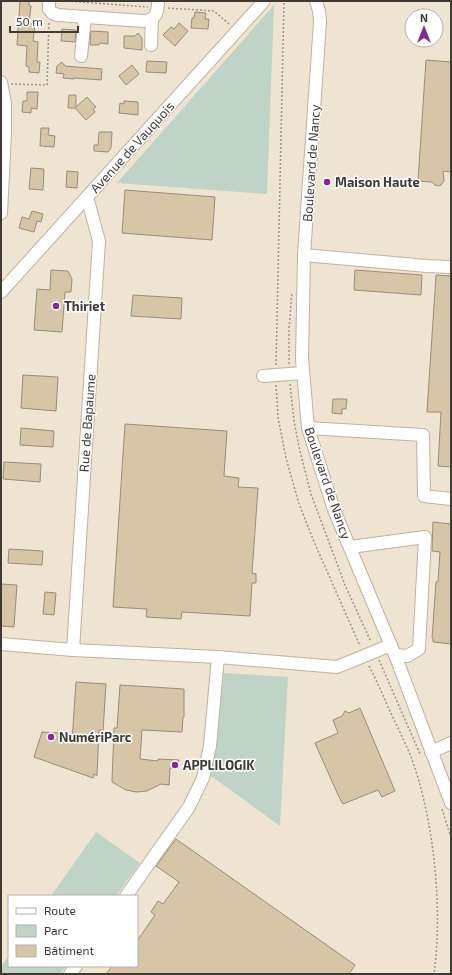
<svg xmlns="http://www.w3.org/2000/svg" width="452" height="975" font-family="'Exo 2',sans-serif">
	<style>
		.green { fill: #bfd3c7 }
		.building { fill: #d7c5a8; stroke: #978d7b }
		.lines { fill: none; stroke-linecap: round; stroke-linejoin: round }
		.minor-casing { stroke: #bdb2a0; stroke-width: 14 }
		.path { stroke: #9c9487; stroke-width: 1.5; stroke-dasharray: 2 2; stroke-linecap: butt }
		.minor { stroke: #fff; stroke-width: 12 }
		.poi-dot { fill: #822996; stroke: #fff; stroke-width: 1.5 }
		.labels { text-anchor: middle; stroke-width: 3; stroke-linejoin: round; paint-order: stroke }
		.street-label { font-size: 13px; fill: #3f3a33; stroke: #fff }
		.poi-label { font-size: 13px; font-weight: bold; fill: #3f3a33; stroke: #fff; text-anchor: start }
	</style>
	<rect width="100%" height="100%" fill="#efe4d1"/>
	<!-- green -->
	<g class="green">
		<path d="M274,5L267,194L117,183Z"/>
		<path d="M224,673L288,677L280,826L211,776Z"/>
		<path d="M96,832L140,863L116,896H51Z"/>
		<path d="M9,955V966H66L60,974H1V967Z"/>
	</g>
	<!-- building -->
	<g class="building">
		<path d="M20,1H29V5L31,6L29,24H35L33,41L38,42L37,62H40L39,73L29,72V67L26,66L27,46L17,45Z"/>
		<path d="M195,12L206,13L205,19H209L208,29L191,28L192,18H194Z"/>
		<path d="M179,23L188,31L175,46L163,35L171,27L174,29Z"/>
		<path d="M62,29L76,30L75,42L61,41Z"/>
		<path d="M91,31L108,32V44L100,43L99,45H90Z"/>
		<path d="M138,33L142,38V50L124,48V36H135Z"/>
		<path d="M426,60L451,62V172L443,171L444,181L441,185L439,186L435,185L432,182L418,181Z"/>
		<path d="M147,61L167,62L166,73L146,72Z"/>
		<path d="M62,62L65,66L102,69L101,80L74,78V79L63,78L64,74L56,73L57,66Z"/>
		<path d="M132,65L139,74L126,85L119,76Z"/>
		<path d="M27,92H38L37,109L31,108V113L22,112L23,101H27Z"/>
		<path d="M69,95H76V107L87,97L96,107L93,109L95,112L86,120L75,108H68Z"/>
		<path d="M124,101L138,102V115L119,113L120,103L124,104Z"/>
		<path d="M41,128H49L48,135L55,136L54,147L40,146Z"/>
		<path d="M99,132H112L111,148L108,152L94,151V145H98Z"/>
		<path d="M31,168L44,169L43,190L29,189Z"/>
		<path d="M67,171L78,172L77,188L66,187Z"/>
		<path d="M125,190L215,197L212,240L122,233Z"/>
		<path d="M32,211L43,214L41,222L37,221L34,232L19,228L22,217L29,219Z"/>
		<path d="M51,270L68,271L72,279L71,292H65L62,332L34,330L37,289L50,290Z"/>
		<path d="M355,270L422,275L421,295L354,290Z"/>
		<path d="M436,275L451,276V467L438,466L441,412H427Z"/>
		<path d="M133,295L182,298L181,319L131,316Z"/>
		<path d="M23,375L58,377L56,411L21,408Z"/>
		<path d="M333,399H347L346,409H342V414L332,413Z"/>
		<path d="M125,424L227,431L224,476L239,478L238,487L258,488L252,573L256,574V583H252L250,616L182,612L181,619L146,617L147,609L113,607Z"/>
		<path d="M21,428L54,431L53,447L20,445Z"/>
		<path d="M4,462L41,464L40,482L3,479Z"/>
		<path d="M433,522L451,524V644L433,642V638H432L436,582H438L440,552L432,551Z"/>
		<path d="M9,549L43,551L42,565L8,563Z"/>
		<path d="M1,584L17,585L14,627L1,626Z"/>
		<path d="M45,592L56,593L54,615L43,614Z"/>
		<path d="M76,682L106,684L103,731L99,730L97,776L94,774L93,778L34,757L42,732L59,733L58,740L72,741Z"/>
		<path d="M120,685L184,689V717H183L182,732L142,730L140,759L158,761V759L179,760L176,769L170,768L169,785L161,784L147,791L136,792L126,790L112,782L114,728H117Z"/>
		<path d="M360,708L395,791L382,797L378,790L343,804L339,797L315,743L338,733L333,720L342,716L345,711L349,713Z"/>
		<path d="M176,839L355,965L349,974H106L112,966H137V941L155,915L151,912L158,901L163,904L179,882L156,866Z"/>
	</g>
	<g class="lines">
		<!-- minor casing -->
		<g class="minor-casing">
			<g id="minor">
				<path d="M49,1V9L52,13L58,15L143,21C156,20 158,13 158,1"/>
				<path d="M316,1L319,11L320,22L304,255L302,359L308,428L334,510L397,660L451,803"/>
				<path d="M151,45L152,19"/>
				<path d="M81,56L85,17"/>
				<path d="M1,82L5,103V134L1,213"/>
				<path d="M304,255L427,266L451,267"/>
				<path d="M1,292L264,1"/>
				<path d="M263,376L303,373"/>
				<path d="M308,428L423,435L424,496L451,499"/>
				<path d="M350,547L425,537L419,649L407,656L395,655"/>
				<path d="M1,644L73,650L218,657L337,667L391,645"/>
				<path d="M73,650L99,241L87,197"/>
				<path d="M431,752L451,743"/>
				<path d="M126,896L189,807L203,778L210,746L218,657"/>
				<path d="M70,974L76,966"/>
			</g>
		</g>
		<!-- path -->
		<g class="path">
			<path d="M67,1L148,7"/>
			<path d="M168,8L214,11L229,24"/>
			<path d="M11,84L47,85L49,23"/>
			<path d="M289,364V328L292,292"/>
			<path d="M276,365L284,1"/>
			<path d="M290,384L294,421L299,447L311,494L345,585L371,642"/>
			<path d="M276,385L278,417L286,458L299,504L315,544L360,646"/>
			<path d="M379,660L420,754"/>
			<path d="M369,666C376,679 382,693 388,707C396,724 404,740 411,757C434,819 443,908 434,974"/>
			<path d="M442,809L451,838"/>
		</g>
		<!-- minor -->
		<use href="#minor" class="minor"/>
	</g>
	<!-- markers -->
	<g class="poi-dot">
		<circle cx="327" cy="182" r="4"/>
		<circle cx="56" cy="306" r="4"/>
		<circle cx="51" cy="737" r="4"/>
		<circle cx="175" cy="765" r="4"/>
	</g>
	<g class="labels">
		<!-- street labels -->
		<g class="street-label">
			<text transform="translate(132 147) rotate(-48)" y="5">Avenue de Vauquois</text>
			<text transform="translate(311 163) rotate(-86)" y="5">Boulevard de Nancy</text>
			<text transform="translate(87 423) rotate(-86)" y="5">Rue de Bapaume</text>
			<text transform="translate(328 483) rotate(71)" y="5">Boulevard de Nancy</text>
		</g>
		<!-- poi labels -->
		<g class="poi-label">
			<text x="335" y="187">Maison Haute</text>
			<text x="64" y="311">Thiriet</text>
			<text x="59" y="742">NumériParc</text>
			<text x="183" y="770">APPLILOGIK</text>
		</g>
	</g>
	<!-- border -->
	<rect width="452" height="975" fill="none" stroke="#3f3a33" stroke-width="4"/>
	<!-- legend -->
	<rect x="8" y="895" width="130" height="72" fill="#ffffff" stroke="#b2b0ad"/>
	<rect x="16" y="908" width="20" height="6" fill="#ffffff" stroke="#b2b0ad"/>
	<text x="44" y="915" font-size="12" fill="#3f3a33">Route</text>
	<rect x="16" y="925" width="20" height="12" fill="#bfd3c7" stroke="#b2b0ad"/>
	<text x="44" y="935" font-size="12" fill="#3f3a33">Parc</text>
	<rect x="16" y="945" width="20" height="12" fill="#d7c5a8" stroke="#b2b0ad"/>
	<text x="44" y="955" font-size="12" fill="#3f3a33">Bâtiment</text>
	<!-- north arrow -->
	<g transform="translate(424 28)"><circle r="19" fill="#ffffff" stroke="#b2b0ad"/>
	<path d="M0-3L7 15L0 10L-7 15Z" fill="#822996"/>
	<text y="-6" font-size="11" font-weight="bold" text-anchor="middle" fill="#3f3a33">N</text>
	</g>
	<!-- scale -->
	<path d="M10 26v6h68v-6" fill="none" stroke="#3f3a33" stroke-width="2"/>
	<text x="16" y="26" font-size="12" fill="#3f3a33" stroke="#ffffff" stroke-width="3" paint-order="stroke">50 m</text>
</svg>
